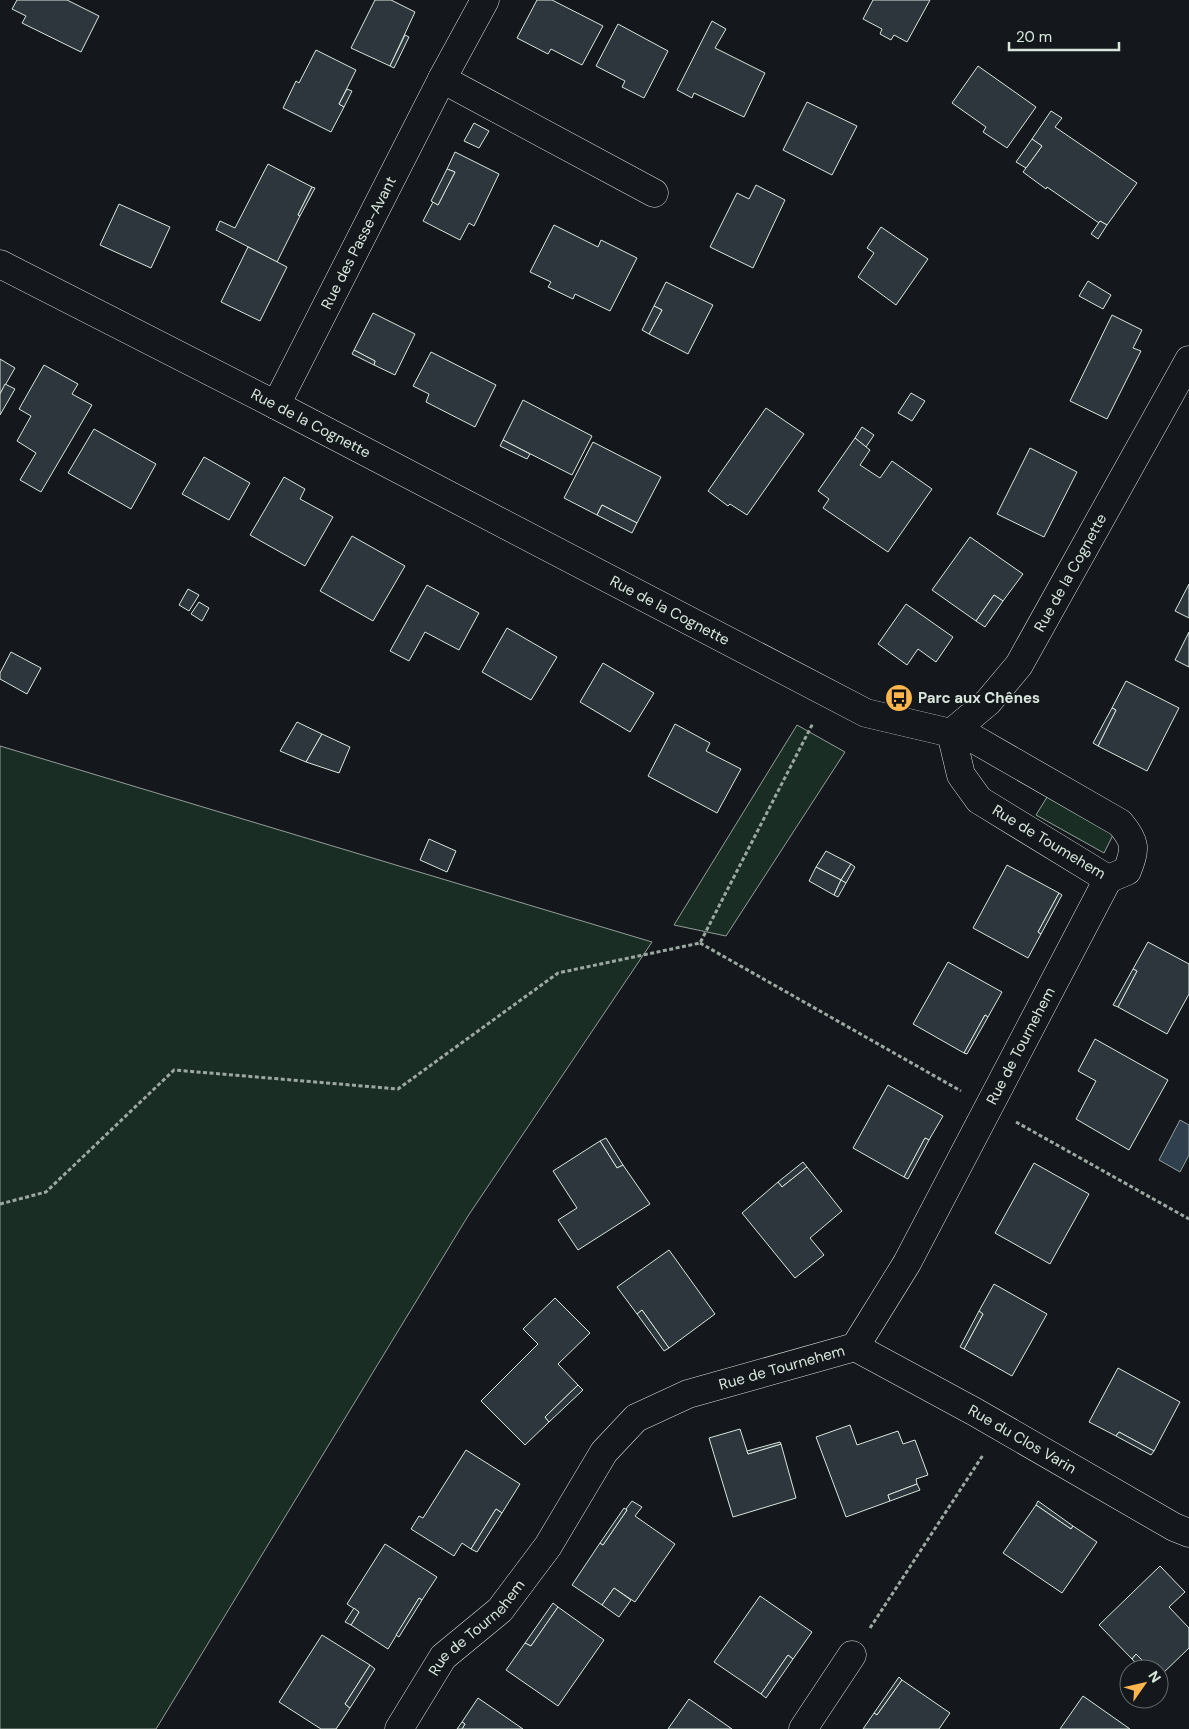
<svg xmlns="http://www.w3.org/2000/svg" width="1189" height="1729" font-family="'DM Sans',sans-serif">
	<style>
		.green { fill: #1a2d24; stroke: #939e99 }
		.water { fill: #2f3f4d; stroke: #939e99 }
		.building { fill: #2c363c; stroke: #d8e6dc }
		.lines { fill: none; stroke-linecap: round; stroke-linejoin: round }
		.minor-casing { stroke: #d8e6dc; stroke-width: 29 }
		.path { stroke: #9da8a2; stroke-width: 3; stroke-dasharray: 4 2.5; stroke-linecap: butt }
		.minor { stroke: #14181c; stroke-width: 28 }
		.labels { text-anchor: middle; stroke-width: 4; stroke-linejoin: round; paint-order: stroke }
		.street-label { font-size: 15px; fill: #d8e6dc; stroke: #14181c }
		.poi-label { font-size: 15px; font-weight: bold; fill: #d8e6dc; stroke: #14181c; text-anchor: start }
	</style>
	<rect width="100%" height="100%" fill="#14181c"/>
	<!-- green -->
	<g class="green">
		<path d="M797,725L845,752L726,936L674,925Z"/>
		<path d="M0,746L652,942L468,1216L156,1729H0Z"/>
		<path d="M1049,794L1114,833L1104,853L1036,815Z"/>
	</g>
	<!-- water -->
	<path class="water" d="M1180,1120L1189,1125V1155L1180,1172L1159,1160Z"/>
	<!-- building -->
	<g class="building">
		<path d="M17,0H67L99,16L81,52L22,23L26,16L12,9Z"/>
		<path d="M375,0H391L415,12L390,66L351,48Z"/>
		<path d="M537,0H552L603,26L582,65L551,49L548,54L517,38Z"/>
		<path d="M873,0H930L907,42L894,35L891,40L880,34L882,29L863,19Z"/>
		<path d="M712,21L726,29L715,48L765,73L744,117L694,93L692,98L677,90Z"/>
		<path d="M618,24L668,51L644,98L622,87L625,81L596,66Z"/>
		<path d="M405,35L409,37L394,68L390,66Z"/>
		<path d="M316,50L356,70L339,104L344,107L331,132L283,108L296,81L299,83Z"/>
		<path d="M978,66L1036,107L1007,148L983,132L986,127L952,103Z"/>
		<path d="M347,89L352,91L344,107L339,104Z"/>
		<path d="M807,102L857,126L832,175L783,150Z"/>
		<path d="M1051,111L1062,118L1055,127L1137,183L1107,225L1100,221L1099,223L1047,187L1046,189L1023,172L1042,146L1032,139Z"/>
		<path d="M474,123L489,131L479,148L464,141Z"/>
		<path d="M1032,139L1042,146L1026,168L1016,162Z"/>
		<path d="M455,152L499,174L474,226L469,223L460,240L423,221L433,202L438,205L455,172L447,169Z"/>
		<path d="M268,164L312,187L298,215L300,216L277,262L216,230L220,221L235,228Z"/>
		<path d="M447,169L455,172L438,205L431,201Z"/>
		<path d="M756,185L785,200L753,268L710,247L737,193L749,199Z"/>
		<path d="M312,187L315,188L300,216L298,215Z"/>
		<path d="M119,204L170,227L151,268L100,245Z"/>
		<path d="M1100,221L1107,225L1098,239L1091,234Z"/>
		<path d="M554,225L598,247L601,240L637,258L610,311L575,294L573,299L548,287L551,282L530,272Z"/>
		<path d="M881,227L928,259L896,305L858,277L874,253L867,248Z"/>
		<path d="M248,247L287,267L260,321L221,302Z"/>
		<path d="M1088,281L1111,295L1103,309L1079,296Z"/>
		<path d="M666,282L713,305L688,354L649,334L662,310L654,306Z"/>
		<path d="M654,306L662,310L649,334L642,330Z"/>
		<path d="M373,313L415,334L395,375L374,365L375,361L354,350Z"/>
		<path d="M1112,315L1142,330L1133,348L1141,351L1107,419L1070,401Z"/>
		<path d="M354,350L375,361L374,365L352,354Z"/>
		<path d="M431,352L496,385L475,427L426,402L429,394L413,386Z"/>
		<path d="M0,359L15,368L0,394Z"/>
		<path d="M44,365L78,384L72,394L92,405L41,492L20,480L36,453L17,441L31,416L19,409Z"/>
		<path d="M5,384L15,389L0,415V394Z"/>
		<path d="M911,393L925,401L912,421L898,413Z"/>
		<path d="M523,400L592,436L572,475L503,440Z"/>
		<path d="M766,408L804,434L747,515L730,504L728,506L708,491Z"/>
		<path d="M862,427L874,435L866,447L855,438Z"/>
		<path d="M94,429L156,464L131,509L68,473Z"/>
		<path d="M855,438L870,450L860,465L880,478L892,461L932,489L888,552L823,508L829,499L818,491Z"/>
		<path d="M503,440L530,454L527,459L500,446Z"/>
		<path d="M593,442L661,477L637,523L602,505L597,515L564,498Z"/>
		<path d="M1030,448L1077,472L1044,537L997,514Z"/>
		<path d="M204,457L250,483L229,520L182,494Z"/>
		<path d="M284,477L305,489L300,499L333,517L305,566L250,535Z"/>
		<path d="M602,505L637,523L632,533L597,515Z"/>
		<path d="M352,536L405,566L373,621L320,591Z"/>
		<path d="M970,537L1023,574L1003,601L994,595L976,621L932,590Z"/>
		<path d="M1189,584V618L1175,611Z"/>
		<path d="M427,585L479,613L459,650L425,632L409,661L390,651Z"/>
		<path d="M188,589L199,595L189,611L179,605Z"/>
		<path d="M994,595L1003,601L985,627L976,621Z"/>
		<path d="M199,602L209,608L202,621L191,614Z"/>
		<path d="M906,604L953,637L936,662L918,649L907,665L878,644Z"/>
		<path d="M507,628L557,657L531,700L482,672Z"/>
		<path d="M1189,632V667L1175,660Z"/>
		<path d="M11,652L41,668L27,694L0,679V673Z"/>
		<path d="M603,663L654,693L630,732L580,702Z"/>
		<path d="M1126,681L1179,708L1147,771L1098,746L1116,710L1112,708Z"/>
		<path d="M1112,708L1116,710L1098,746L1093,743Z"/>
		<path d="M297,722L322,734L306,762L280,751Z"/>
		<path d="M675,724L710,743L706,751L741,769L717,813L648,776Z"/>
		<path d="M322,734L350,747L339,773L306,762Z"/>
		<path d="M429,839L456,851L447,872L420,860Z"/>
		<path d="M826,851L851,864L841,880L816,867Z"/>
		<path d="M851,864L855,867L846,883L841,880Z"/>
		<path d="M1007,865L1059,893L1038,932L1041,934L1028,958L973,928Z"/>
		<path d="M816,867L841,880L834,895L809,881Z"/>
		<path d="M841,880L846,883L838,897L834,895Z"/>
		<path d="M1059,893L1062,895L1041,934L1038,932Z"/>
		<path d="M1148,942L1189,964V994L1167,1034L1118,1007L1137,971L1133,969Z"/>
		<path d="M948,962L1002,992L988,1017L985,1015L964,1053L913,1024Z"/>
		<path d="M1133,969L1137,971L1118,1007L1113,1005Z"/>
		<path d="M985,1015L988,1017L967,1054L964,1053Z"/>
		<path d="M1095,1039L1168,1080L1129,1150L1076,1119L1096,1081L1078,1071Z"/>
		<path d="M888,1085L943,1116L929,1140L925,1138L904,1177L853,1148Z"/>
		<path d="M606,1138L623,1165L617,1168L600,1141Z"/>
		<path d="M925,1138L929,1140L908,1179L904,1177Z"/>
		<path d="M600,1141L617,1168L623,1165L650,1204L578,1250L558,1220L577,1208L553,1171Z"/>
		<path d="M803,1162L807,1167L782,1187L778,1182Z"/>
		<path d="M1034,1163L1089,1194L1050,1264L995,1233Z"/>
		<path d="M807,1167L842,1211L810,1238L824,1255L795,1278L742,1213L778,1182L782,1187Z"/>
		<path d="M669,1250L715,1314L669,1348L642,1310L637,1314L617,1287Z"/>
		<path d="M994,1284L1047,1314L1012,1376L964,1349L983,1314L979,1311Z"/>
		<path d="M555,1298L590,1333L558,1364L578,1385L545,1417L549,1422L525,1445L481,1401L538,1344L523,1329Z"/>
		<path d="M642,1310L669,1348L664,1351L637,1314Z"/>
		<path d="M979,1311L983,1314L964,1349L960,1347Z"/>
		<path d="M1118,1368L1180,1402L1154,1451L1119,1432L1116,1436L1089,1422Z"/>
		<path d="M578,1385L583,1390L549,1422L545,1417Z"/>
		<path d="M850,1425L857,1445L898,1431L903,1444L915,1440L928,1475L916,1479L917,1484L888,1495L890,1501L846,1517L816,1437Z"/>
		<path d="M740,1429L748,1454L781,1444L796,1498L733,1517L709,1438Z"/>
		<path d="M1119,1432L1154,1451L1151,1455L1116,1436Z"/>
		<path d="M780,1442L781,1444L748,1454L747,1451Z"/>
		<path d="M466,1450L520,1484L502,1513L496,1509L471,1549L462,1543L454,1556L411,1529L419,1516L423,1518Z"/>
		<path d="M917,1484L920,1490L890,1501L888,1495Z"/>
		<path d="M632,1501L642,1507L635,1516L675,1544L635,1602L614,1588L602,1605L572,1585L600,1543L603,1545L627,1510L626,1509Z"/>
		<path d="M1038,1501L1073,1526L1071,1529L1036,1505Z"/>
		<path d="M1036,1505L1071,1529L1073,1526L1097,1542L1062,1593L1003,1553Z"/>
		<path d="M624,1508L627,1510L603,1545L600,1543Z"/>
		<path d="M496,1509L502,1513L477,1552L471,1549Z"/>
		<path d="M385,1544L437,1577L422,1600L419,1598L388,1649L351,1625L359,1612L347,1604Z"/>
		<path d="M1160,1566L1185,1592L1169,1607L1189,1628V1648L1159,1677V1669H1151L1136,1654L1132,1659L1099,1625Z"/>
		<path d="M614,1588L631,1600L619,1617L602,1605Z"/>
		<path d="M760,1596L812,1632L793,1659L788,1655L761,1694L714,1662Z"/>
		<path d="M419,1598L422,1600L399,1637L396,1635Z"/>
		<path d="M553,1603L558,1607L531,1646L525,1643Z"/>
		<path d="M558,1607L604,1640L558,1706L506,1670L525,1643L531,1646Z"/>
		<path d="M354,1608L359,1612L351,1625L345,1622Z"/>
		<path d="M322,1635L370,1665L345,1704L350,1708L336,1729H321L279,1702Z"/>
		<path d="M1136,1654L1151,1669H1141L1132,1659Z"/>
		<path d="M788,1655L793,1659L766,1698L761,1694Z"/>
		<path d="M370,1665L375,1669L350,1708L345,1704Z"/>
		<path d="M899,1677L902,1680L877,1715L874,1713Z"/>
		<path d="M902,1680L950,1713L939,1729H863L874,1713L877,1715Z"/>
		<path d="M1083,1696L1130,1729H1060Z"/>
		<path d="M478,1698L523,1729H462L465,1724L462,1722Z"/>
		<path d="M689,1699L732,1729H668Z"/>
		<path d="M462,1722L465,1724L462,1729H457Z"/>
	</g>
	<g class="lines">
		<!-- minor casing -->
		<g class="minor-casing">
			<g id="minor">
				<path d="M442,79L654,193"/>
				<path id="s1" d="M0,264L276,405L866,713L951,733L988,702L1019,665L1189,360"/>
				<path id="s2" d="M276,405L442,79L485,0"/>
				<path d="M951,733L967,735L1120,823C1136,842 1136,848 1127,871L1108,879L979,800L961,775Z"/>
				<path id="s3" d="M855,1347L975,1412L1174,1527L1189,1533"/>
				<path id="s4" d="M399,1729L443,1657L500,1610L548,1546L604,1452L636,1418L688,1394L855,1347L907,1263L1108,879"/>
				<path d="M803,1729L852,1655"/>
			</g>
		</g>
		<!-- path -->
		<g class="path">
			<path d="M700,943L961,1091"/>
			<path d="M1016,1122L1189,1219"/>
			<path d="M0,1204L46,1192L174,1070L398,1089L558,973L700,943L813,723"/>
			<path d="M870,1628L983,1455"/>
		</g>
		<!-- minor -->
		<use href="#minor" class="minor"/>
	</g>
	<!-- icons -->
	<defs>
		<g id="bus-disc" transform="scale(1.4375)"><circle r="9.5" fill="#ffb74d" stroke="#14181c"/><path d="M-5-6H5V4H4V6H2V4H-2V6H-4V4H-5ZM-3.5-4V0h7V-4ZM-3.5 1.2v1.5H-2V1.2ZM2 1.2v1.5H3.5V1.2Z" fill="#111"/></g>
	</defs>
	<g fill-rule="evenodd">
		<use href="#bus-disc" x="899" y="698"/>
	</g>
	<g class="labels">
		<!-- street labels -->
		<g class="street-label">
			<text dy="5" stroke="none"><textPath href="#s2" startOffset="182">Rue des Passe-Avant</textPath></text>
			<text dy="5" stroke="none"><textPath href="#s1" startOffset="349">Rue de la Cognette</textPath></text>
			<text dy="5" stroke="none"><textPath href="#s1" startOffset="1265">Rue de la Cognette</textPath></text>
			<text dy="5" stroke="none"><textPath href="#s1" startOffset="754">Rue de la Cognette</textPath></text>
			<text transform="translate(1049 842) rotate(31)" y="5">Rue de Toumehem</text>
			<text dy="5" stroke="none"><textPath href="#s4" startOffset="969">Rue de Tournehem</textPath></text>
			<text dy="5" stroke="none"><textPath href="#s4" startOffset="549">Rue de Tournehem</textPath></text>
			<text dy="5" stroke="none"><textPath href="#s3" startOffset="191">Rue du Clos Varin</textPath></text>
			<text dy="5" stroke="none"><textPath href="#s4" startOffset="129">Rue de Tournehem</textPath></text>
		</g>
		<!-- poi labels -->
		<g class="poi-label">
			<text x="918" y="703">Parc aux Chênes</text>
		</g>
	</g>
	<!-- north arrow -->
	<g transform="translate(1144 1684) rotate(56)"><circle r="24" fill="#14181c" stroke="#626a69"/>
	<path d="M0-4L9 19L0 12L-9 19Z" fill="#ffb74d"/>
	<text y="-8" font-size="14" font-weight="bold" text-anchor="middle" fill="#d8e6dc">N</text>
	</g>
	<!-- scale -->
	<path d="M1009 42v8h110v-8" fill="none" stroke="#d8e6dc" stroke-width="2.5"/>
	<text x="1016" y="42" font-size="15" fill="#d8e6dc" stroke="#14181c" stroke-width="4" paint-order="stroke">20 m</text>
</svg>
